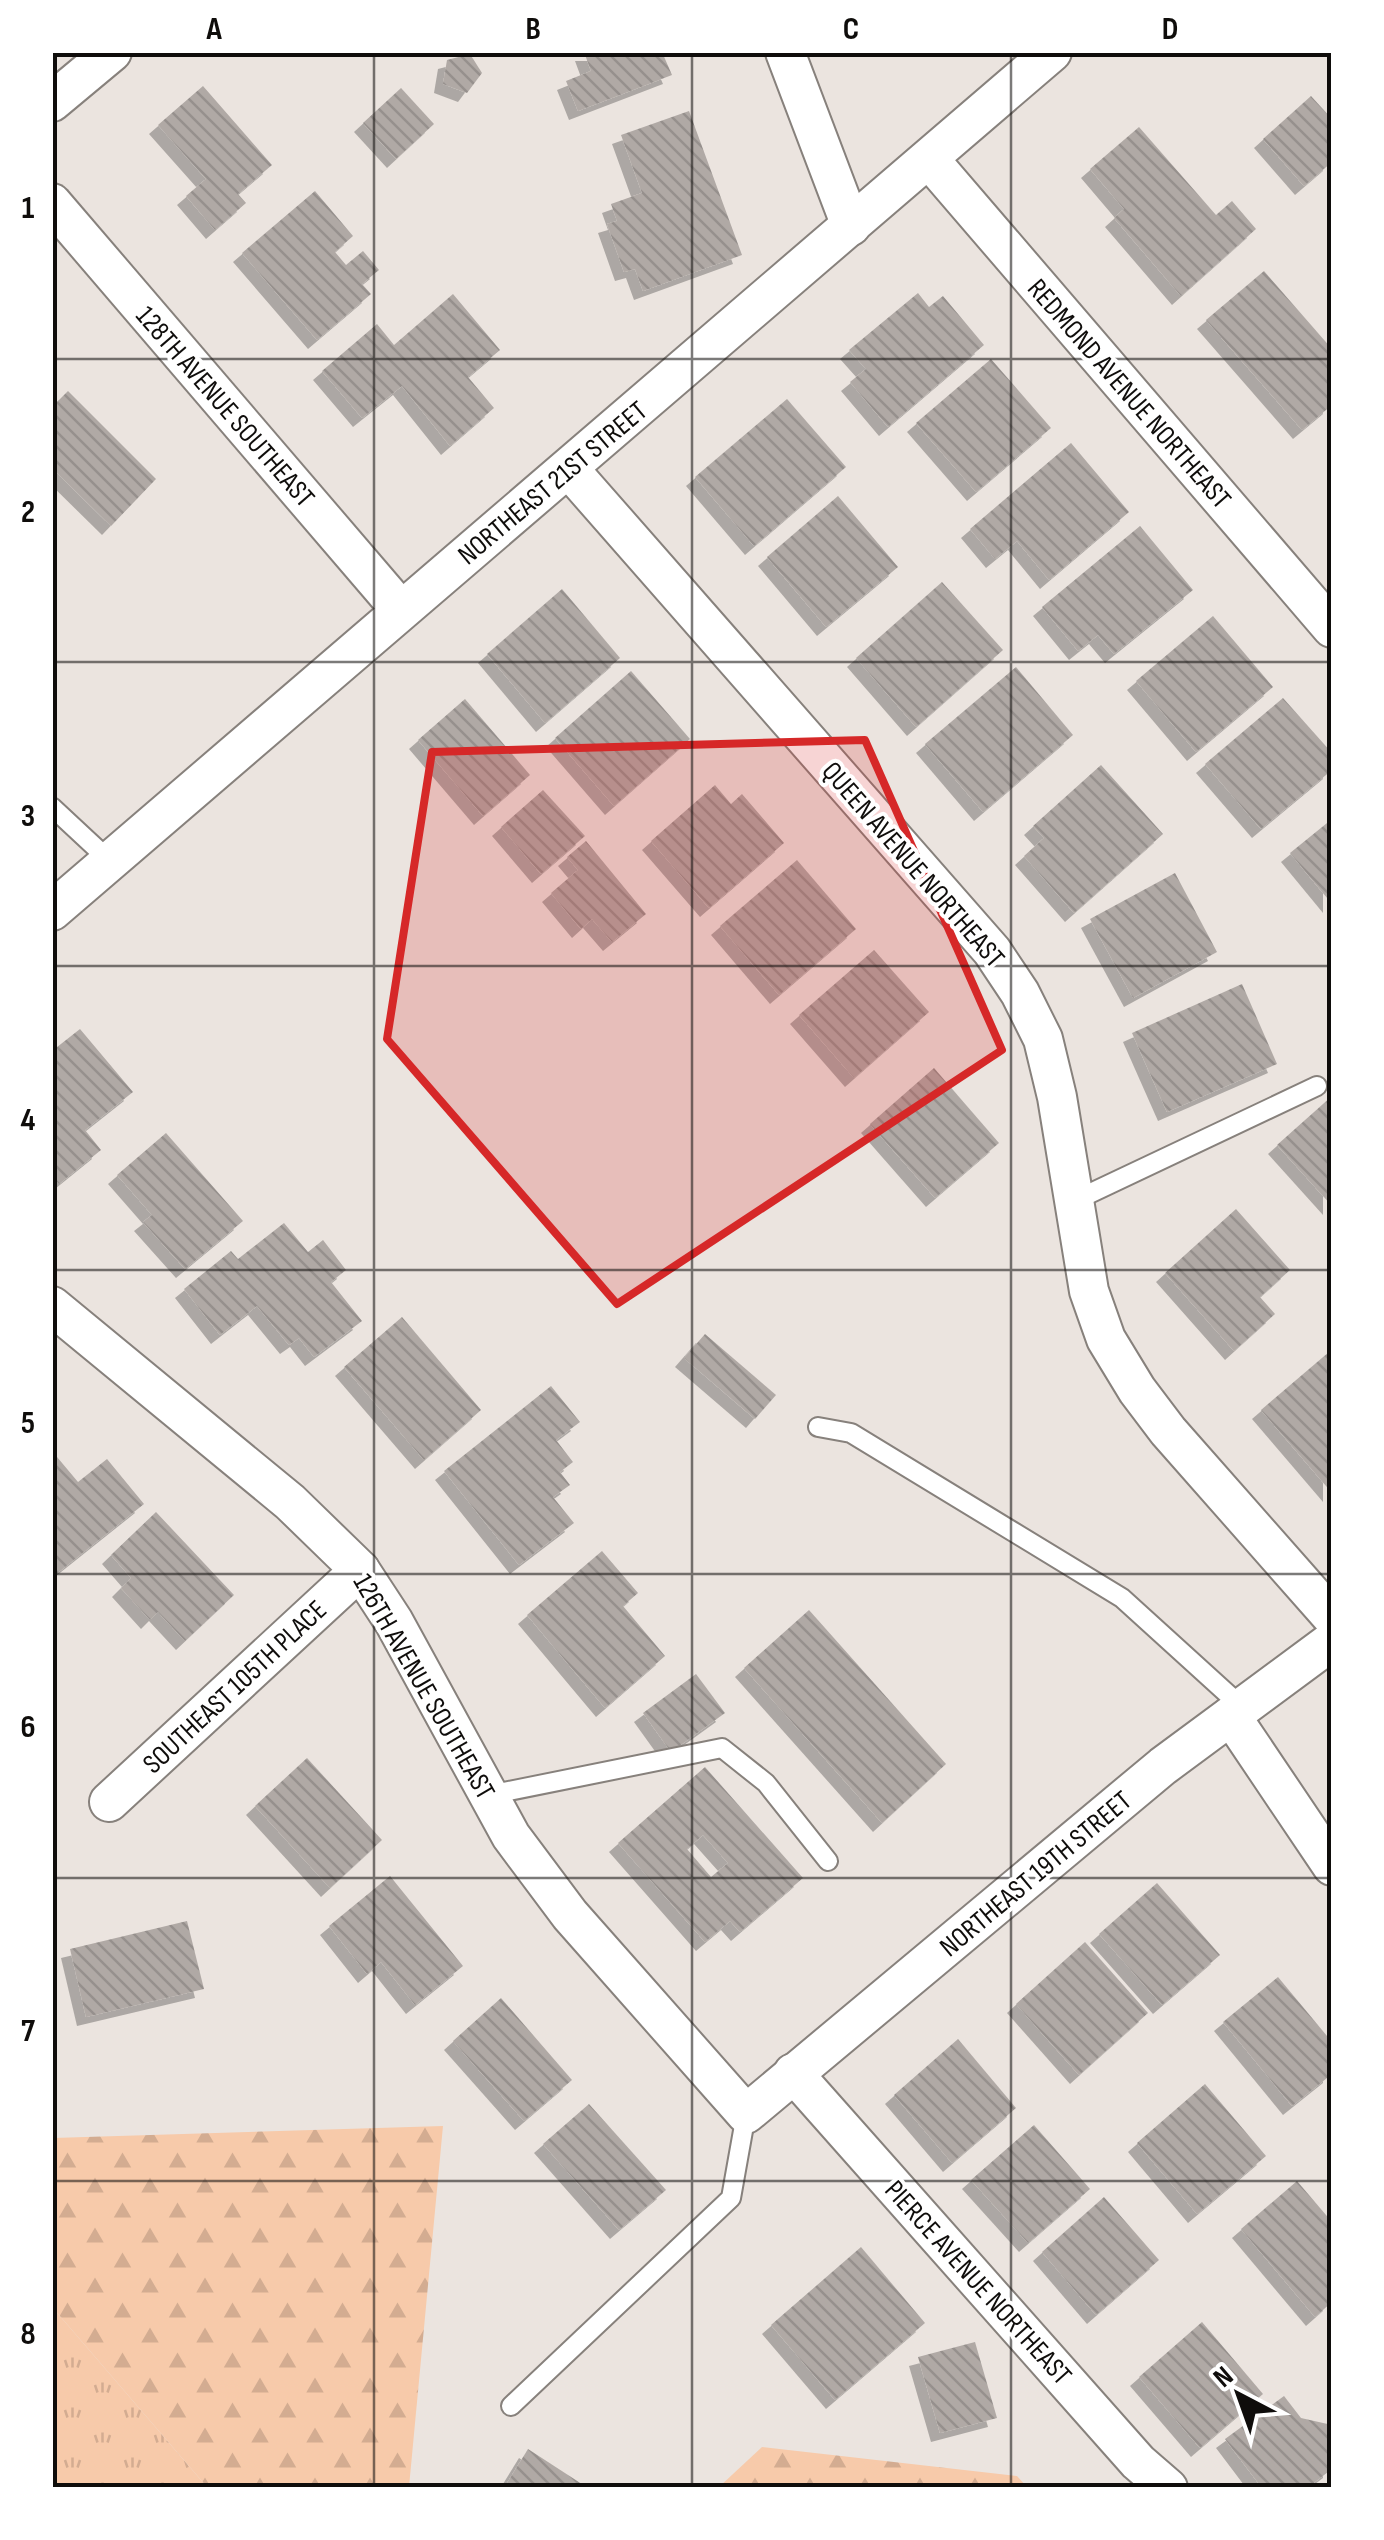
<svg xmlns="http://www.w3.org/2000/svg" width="1384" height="2540" font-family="'Sofia Sans Condensed',sans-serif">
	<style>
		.grass { fill: url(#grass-tufts) }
		.forest { fill: url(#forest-firs) }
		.building { fill: url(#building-back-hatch); fill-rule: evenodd; filter: url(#shadow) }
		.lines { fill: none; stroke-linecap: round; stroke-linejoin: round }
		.service-casing { stroke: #87817c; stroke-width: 22 }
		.minor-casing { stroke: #87817c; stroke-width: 42 }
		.service { stroke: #fff; stroke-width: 18 }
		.minor { stroke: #fff; stroke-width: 38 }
		.marked { fill: #d62828; fill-opacity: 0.2; stroke: #d62828; stroke-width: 8; stroke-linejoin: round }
		.grid { fill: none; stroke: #0f0d0b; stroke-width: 2.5; stroke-opacity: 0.55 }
		.labels { text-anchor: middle; stroke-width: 8; stroke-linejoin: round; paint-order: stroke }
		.street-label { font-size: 28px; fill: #0f0d0b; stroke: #fff }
		.neatline { fill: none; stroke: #0f0d0b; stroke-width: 4 }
		.grid-label { font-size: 32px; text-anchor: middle; font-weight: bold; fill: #0f0d0b }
	</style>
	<defs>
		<pattern id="grass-tufts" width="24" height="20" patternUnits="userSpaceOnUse" patternTransform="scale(2.5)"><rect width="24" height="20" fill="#f7caaa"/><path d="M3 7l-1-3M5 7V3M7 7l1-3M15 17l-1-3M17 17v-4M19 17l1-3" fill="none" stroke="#d3ac91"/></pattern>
		<pattern id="forest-firs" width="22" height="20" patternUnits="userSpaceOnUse" patternTransform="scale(2.5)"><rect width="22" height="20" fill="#f7caaa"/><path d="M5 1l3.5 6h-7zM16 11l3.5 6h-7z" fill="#d3ac91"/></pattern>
		<pattern id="building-back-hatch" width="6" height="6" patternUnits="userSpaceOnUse" patternTransform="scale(2.5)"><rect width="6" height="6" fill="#b0a9a5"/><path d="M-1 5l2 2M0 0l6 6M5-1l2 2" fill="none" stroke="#96908d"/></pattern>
		<filter id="shadow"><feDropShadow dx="-9" dy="9" stdDeviation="0" flood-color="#0004"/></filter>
	</defs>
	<rect width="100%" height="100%" fill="#ebe4df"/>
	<!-- grass -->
	<path class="grass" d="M53,2308L207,2487H53Z"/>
	<!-- forest -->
	<g class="forest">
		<path d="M443,2126L409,2487H207L53,2308V2138Z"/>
		<path d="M762,2447L1017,2476L1027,2487H719Z"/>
	</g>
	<!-- building -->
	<g class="building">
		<path d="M584,52H662L672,75L578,111L566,81L591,71Z"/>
		<path d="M470,54L482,73L467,93L443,84L447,60Z"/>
		<path d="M203,86L272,165L238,194L246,203L215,230L186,196L206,179L158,125Z"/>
		<path d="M401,88L434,124L396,159L363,123Z"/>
		<path d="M1311,96L1332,119V162L1304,186L1263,139Z"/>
		<path d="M689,111L742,255L643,291L635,269L624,272L607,224L617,221L611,204L642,193L621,135Z"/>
		<path d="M1139,127L1216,215L1232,201L1256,229L1181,296L1114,218L1124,209L1090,169Z"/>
		<path d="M315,191L353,236L335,252L346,265L363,251L379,270L362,284L371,294L317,340L242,253Z"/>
		<path d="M1264,271L1332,349V405L1302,430L1206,320Z"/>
		<path d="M918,293L929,307L943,296L984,345L888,427L850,382L866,369L849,350Z"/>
		<path d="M453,294L500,350L468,377L494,408L450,446L402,386L362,418L322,371L377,324L394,345Z"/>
		<path d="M991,359L1051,428L976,492L916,423Z"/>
		<path d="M68,391L156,479L111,526L52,468V407Z"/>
		<path d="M787,399L846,467L754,546L695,477Z"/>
		<path d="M1071,443L1129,512L1049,580L1017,541L995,559L970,529Z"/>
		<path d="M838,496L898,567L826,627L767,557Z"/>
		<path d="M1140,526L1193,590L1114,654L1098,635L1078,651L1042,607Z"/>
		<path d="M942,582L1003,650L916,727L856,658Z"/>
		<path d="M562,589L620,658L545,723L487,654Z"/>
		<path d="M1213,616L1273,687L1196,752L1136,681Z"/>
		<path d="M1016,667L1073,735L983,812L925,744Z"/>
		<path d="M631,671L690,739L614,806L555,738Z"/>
		<path d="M1283,698L1332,753V770L1261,829L1205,764Z"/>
		<path d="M465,699L530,775L483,816L418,740Z"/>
		<path d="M1101,765L1163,834L1074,913L1024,856L1044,838L1033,826Z"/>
		<path d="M715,785L731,804L742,794L784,843L709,908L651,841Z"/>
		<path d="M543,790L585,836L541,874L501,827Z"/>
		<path d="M1332,819V904L1290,853Z"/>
		<path d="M586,841L646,914L612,942L592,919L581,929L551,893L578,870L567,857Z"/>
		<path d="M797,860L856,929L779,995L720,926Z"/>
		<path d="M1175,873L1217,952L1133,998L1090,919Z"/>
		<path d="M874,950L929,1012L854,1078L799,1015Z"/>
		<path d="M1242,984L1277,1064L1167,1112L1132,1033Z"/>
		<path d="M80,1029L133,1092L85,1130L101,1150L59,1184L52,1177V1051Z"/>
		<path d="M934,1068L999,1143L935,1198L870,1124Z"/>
		<path d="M1332,1096V1206L1277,1145Z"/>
		<path d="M166,1133L243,1221L185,1269L143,1222L152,1215L117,1175Z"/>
		<path d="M1236,1209L1290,1270L1260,1297L1275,1314L1234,1351L1165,1273Z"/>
		<path d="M284,1223L308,1252L323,1240L346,1270L331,1282L362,1321L314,1357L299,1338L289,1345L257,1306L220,1335L184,1289L231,1251L238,1259Z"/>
		<path d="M402,1317L481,1410L424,1460L344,1367Z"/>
		<path d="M705,1334L776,1395L755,1419L684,1358Z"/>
		<path d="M1329,1352L1332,1354V1493L1261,1410Z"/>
		<path d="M551,1386L580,1422L556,1440L573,1462L560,1472L570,1485L553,1497L574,1523L519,1565L444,1471Z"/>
		<path d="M52,1451L78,1482L107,1459L144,1504L55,1575Z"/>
		<path d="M156,1512L234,1595L185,1641L158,1612L150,1620L121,1588L131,1578L111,1555Z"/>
		<path d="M602,1551L638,1593L623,1606L665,1656L605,1708L527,1615Z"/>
		<path d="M809,1610L946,1764L882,1823L744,1668Z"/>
		<path d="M696,1674L725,1713L671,1752L643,1713Z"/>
		<path d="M307,1758L382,1840L330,1888L255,1806Z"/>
		<path d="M705,1767L803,1878L740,1932L730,1921L705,1942L618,1843ZM703,1835L728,1863L711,1877L687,1849Z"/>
		<path d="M390,1876L463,1966L415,2005L381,1962L367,1974L329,1926Z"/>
		<path d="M1157,1883L1220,1955L1162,2005L1099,1934Z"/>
		<path d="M187,1921L204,1989L86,2017L70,1949Z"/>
		<path d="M1085,1942L1148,2013L1079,2075L1016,2004Z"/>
		<path d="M1278,1977L1332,2042V2074L1292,2106L1223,2022Z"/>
		<path d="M501,1998L572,2080L524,2121L453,2041Z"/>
		<path d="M958,2039L1016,2108L952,2163L894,2095Z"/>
		<path d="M1205,2084L1266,2156L1197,2214L1137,2143Z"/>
		<path d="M589,2104L666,2190L619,2230L543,2144Z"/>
		<path d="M1034,2125L1090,2189L1028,2243L971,2180Z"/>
		<path d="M1297,2181L1332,2222V2302L1315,2317L1241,2229Z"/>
		<path d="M1104,2197L1159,2260L1096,2315L1042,2252Z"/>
		<path d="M861,2247L925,2323L835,2400L771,2325Z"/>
		<path d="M1202,2322L1263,2394L1200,2448L1139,2377Z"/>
		<path d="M975,2342L997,2418L940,2433L918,2357Z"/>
		<path d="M1284,2396L1301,2418L1332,2425V2469L1307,2488H1262L1225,2439Z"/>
		<path d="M528,2449L588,2488H504Z"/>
	</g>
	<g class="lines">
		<!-- service casing -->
		<g class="service-casing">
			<g id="service">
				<path d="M52,807L110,861"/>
				<path d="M1074,1201L1317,1086"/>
				<path d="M818,1427L851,1433L1122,1598L1242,1707"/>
				<path d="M489,1795L722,1748L766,1783L828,1861"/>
				<path d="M511,2406L731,2198L746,2114"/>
			</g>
		</g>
		<!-- minor casing -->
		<g class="minor-casing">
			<g id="minor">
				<path d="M785,52L851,226"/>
				<path d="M52,102L112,52"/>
				<path d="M929,159L1332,628"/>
				<path d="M52,203L400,609"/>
				<path d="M569,469L992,951L1020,993L1043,1039L1057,1097L1089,1291L1106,1339L1137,1390L1168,1431L1332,1617"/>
				<path d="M52,911L1052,52"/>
				<path d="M52,1306L290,1502L360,1570L394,1622L511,1836L570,1915L746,2114L1163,1766L1332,1641"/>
				<path d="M1231,1716L1332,1866"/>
				<path d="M109,1802L360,1570"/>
				<path d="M793,2073L1138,2462L1168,2488"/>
			</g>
		</g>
		<!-- service -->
		<use href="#service" class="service"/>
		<!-- minor -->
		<use href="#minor" class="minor"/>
	</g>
	<!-- marked area -->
	<path class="marked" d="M865,740L1002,1050L617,1304L387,1039L432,752Z"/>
	<!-- grid -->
	<path class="grid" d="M374,52V2488M692,52V2488M1011,52V2488M52,359H1332M52,662H1332M52,966H1332M52,1270H1332M52,1574H1332M52,1878H1332M52,2181H1332"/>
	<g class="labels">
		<!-- street labels -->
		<g class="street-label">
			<text transform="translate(1130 393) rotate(49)" y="10">REDMOND AVENUE NORTHEAST</text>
			<text transform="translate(226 406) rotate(49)" y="10">128TH AVENUE SOUTHEAST</text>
			<text transform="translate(552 482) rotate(-40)" y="10">NORTHEAST 21ST STREET</text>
			<text transform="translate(914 864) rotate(49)" y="10">QUEEN AVENUE NORTHEAST</text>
			<text transform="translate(234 1686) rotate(-43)" y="10">SOUTHEAST 105TH PLACE</text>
			<text transform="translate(425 1686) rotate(60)" y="10">126TH AVENUE SOUTHEAST</text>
			<text transform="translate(1035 1873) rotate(-40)" y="10">NORTHEAST 19TH STREET</text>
			<text transform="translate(979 2282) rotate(48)" y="10">PIERCE AVENUE NORTHEAST</text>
		</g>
	</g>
	<!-- border -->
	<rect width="1384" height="2540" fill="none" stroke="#ffffff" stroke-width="110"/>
	<!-- north arrow -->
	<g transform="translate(1239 2395) rotate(319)" stroke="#ffffff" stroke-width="8" paint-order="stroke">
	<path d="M0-8L18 38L0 25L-18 38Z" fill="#0f0d0b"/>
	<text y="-15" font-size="28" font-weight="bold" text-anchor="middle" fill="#0f0d0b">N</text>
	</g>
	<rect x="55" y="55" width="1274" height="2430" class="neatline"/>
	<g class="grid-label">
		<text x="214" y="39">A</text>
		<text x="533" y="39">B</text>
		<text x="851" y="39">C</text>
		<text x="1170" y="39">D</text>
		<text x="28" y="218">1</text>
		<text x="28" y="522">2</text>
		<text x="28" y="826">3</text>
		<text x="28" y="1130">4</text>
		<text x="28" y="1433">5</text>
		<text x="28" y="1737">6</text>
		<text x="28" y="2041">7</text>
		<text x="28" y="2344">8</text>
	</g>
</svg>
